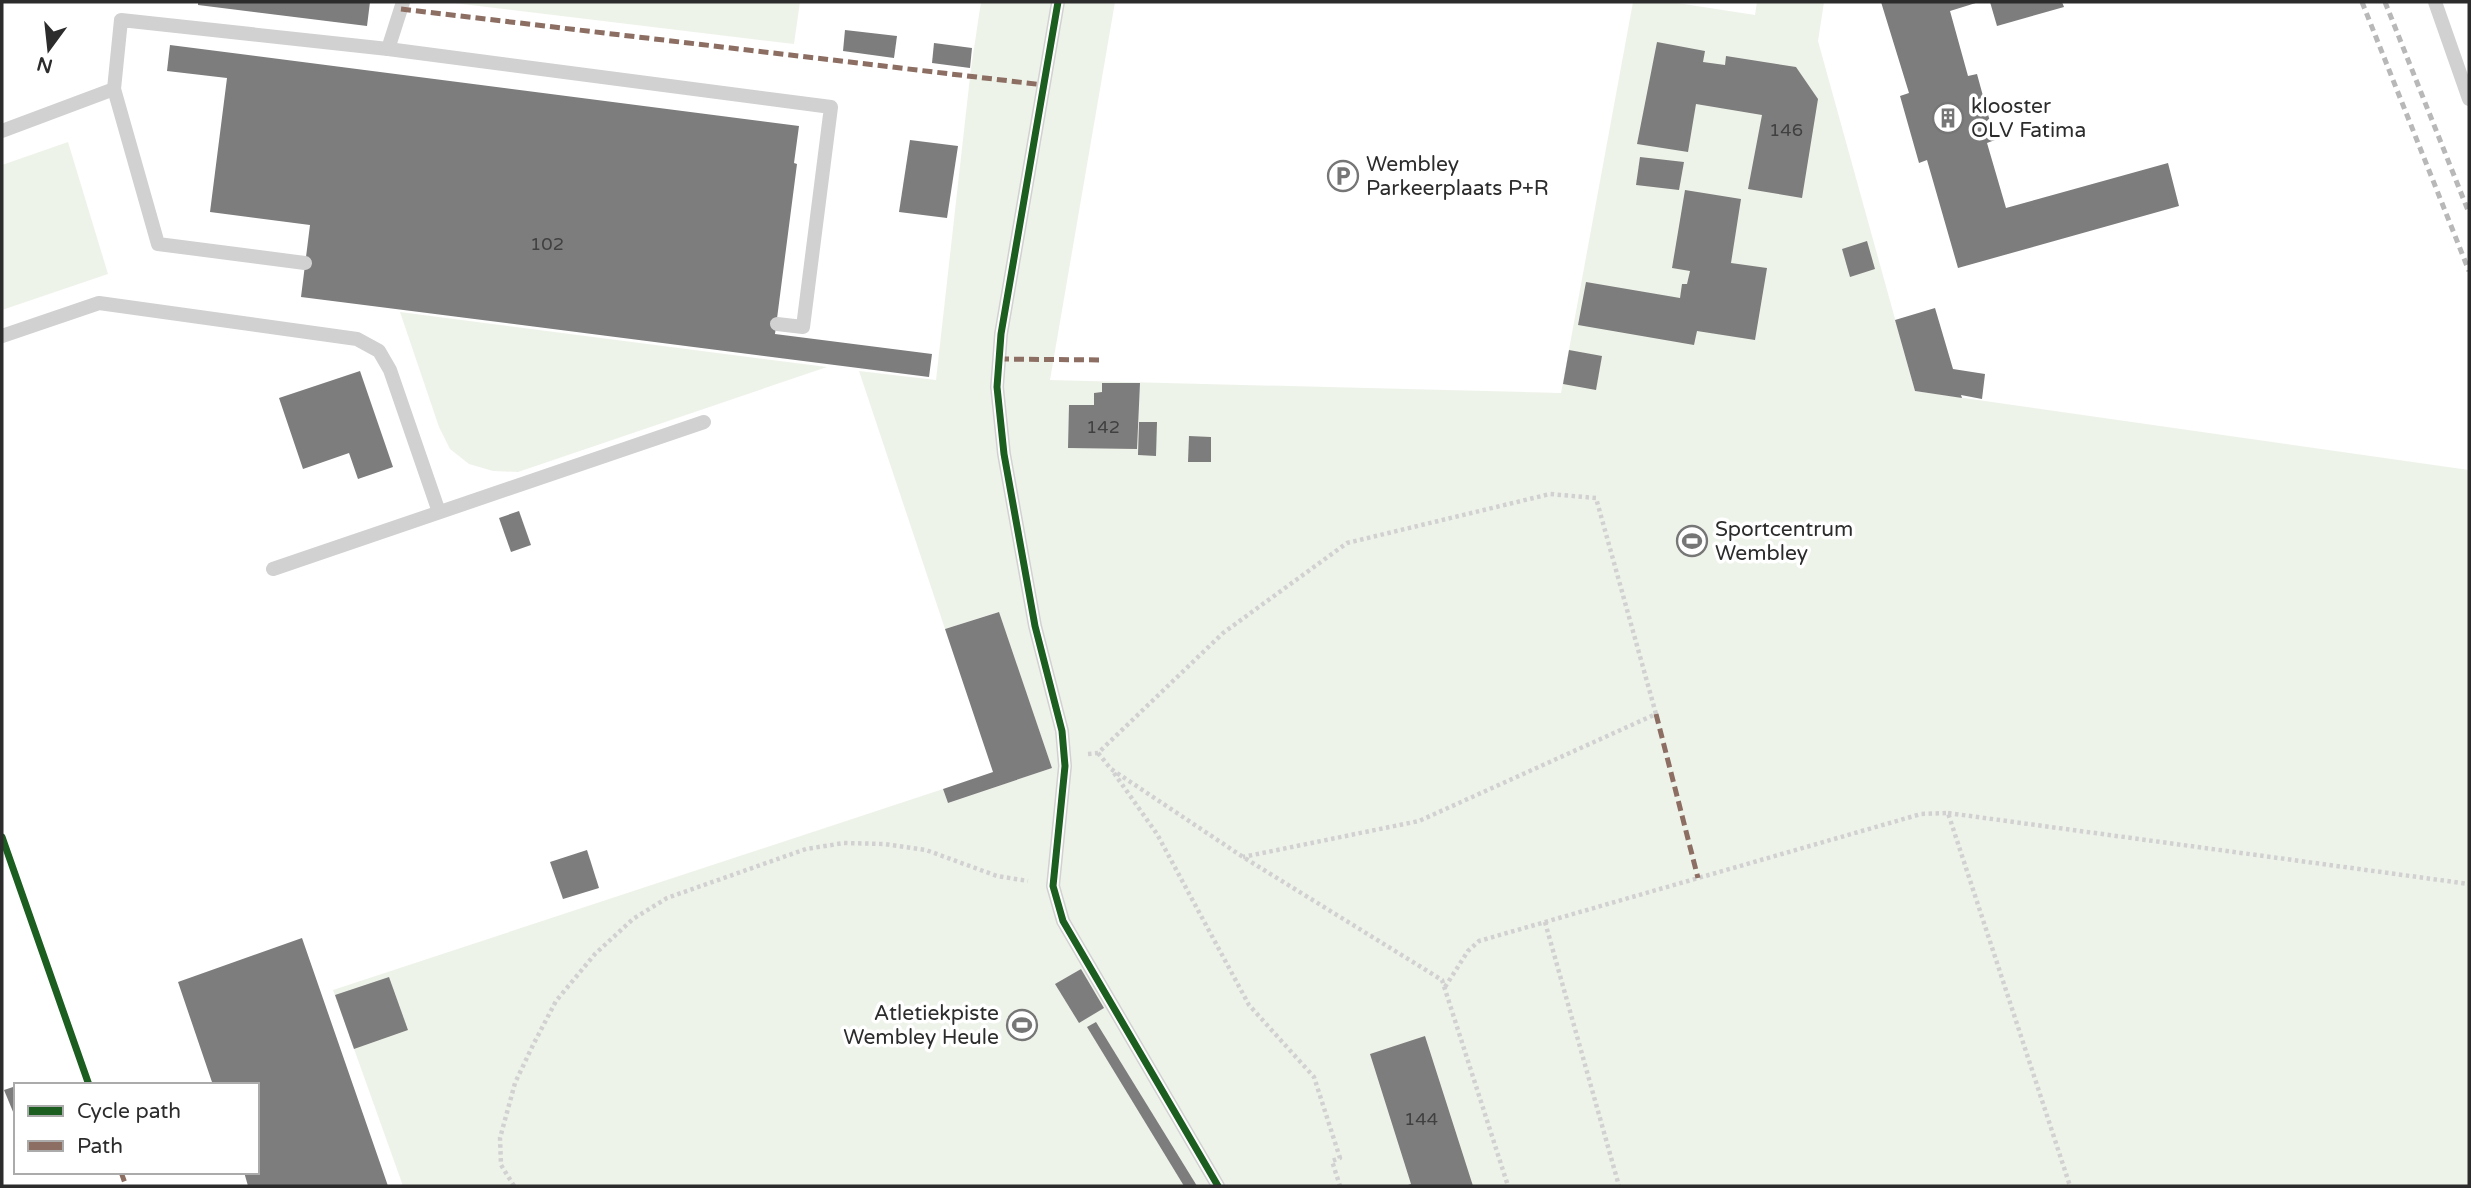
<svg xmlns="http://www.w3.org/2000/svg" width="2471" height="1188" font-family="'Varela Round',sans-serif">
	<style>
		.green { fill: #eef3ea }
		.building { fill: #7d7d7d }
		.lines { fill: none; stroke-linecap: round; stroke-linejoin: round }
		.path { stroke: #d1d1d1; stroke-width: 4.5; stroke-dasharray: 3.5 3.5; stroke-linecap: butt }
		.service { stroke: #d1d1d1; stroke-width: 14 }
		.rail { stroke: #b8b8b8; stroke-width: 5; stroke-dasharray: 7 5; stroke-linecap: butt }
		.quiet { stroke: #8d6e63; stroke-width: 5; stroke-dasharray: 10 5; stroke-linecap: butt }
		.cycleway-casing { stroke: #fff; stroke-width: 11 }
		.cycleway { stroke: #1b5e20; stroke-width: 7 }
		.labels { text-anchor: middle; stroke-width: 7; stroke-linejoin: round; paint-order: stroke }
		.number-label { font-size: 18px; fill: #404040 }
		.poi-label { font-size: 21px; fill: #2c2c2c; stroke: #fff; text-anchor: start }
	</style>
	<rect width="100%" height="100%" fill="#fff"/>
	<!-- green -->
	<g class="green">
		<path d="M445,2H800L794,44Z"/>
		<path d="M981,2H1115L1050,380L1561,393L1633,2H1671L1755,15L1757,2H1824L1818,41L1915,391L2469,470V1186H403L333,990L943,789L948,803L1052,768L998,612L945,629L859,371L936,380L971,68Z"/>
		<path d="M68,142L108,274L2,310V165Z"/>
		<path d="M400,312L827,367L518,472L493,471L469,464L450,449L439,427Z"/>
	</g>
	<!-- building -->
	<g class="building">
		<path d="M198,2H370L367,26L198,5Z"/>
		<path d="M1881,2H1979L1950,11L1968,76L1977,74L1995,140L1987,143L2006,208L2168,163L2179,206L1958,268L1927,160L1919,163L1900,96L1909,93Z"/>
		<path d="M1990,2H2062L2064,7L1997,26Z"/>
		<path d="M845,30L897,36L894,58L843,51Z"/>
		<path d="M1657,42L1705,51L1703,62L1725,65L1726,56L1796,67L1818,99L1802,198L1748,189L1762,115L1696,104L1688,152L1637,144Z"/>
		<path d="M934,43L972,48L970,68L932,63Z"/>
		<path d="M170,45L799,126L794,163L797,164L775,334L932,354L929,377L301,297L310,225L210,212L227,78L167,71Z"/>
		<path d="M910,140L958,146L947,218L899,212Z"/>
		<path d="M1640,157L1684,162L1679,190L1636,185Z"/>
		<path d="M1685,190L1741,199L1731,263L1767,268L1755,340L1697,331L1694,345L1578,325L1586,282L1680,298L1682,284H1687L1690,271L1672,268Z"/>
		<path d="M1867,241L1875,269L1850,277L1842,249Z"/>
		<path d="M1935,308L1953,369L1985,374L1982,399L1961,395L1962,398L1915,391L1895,320Z"/>
		<path d="M1569,350L1602,356L1596,390L1563,384Z"/>
		<path d="M360,371L393,467L358,479L349,453L303,469L279,398Z"/>
		<path d="M1102,383H1140L1137,449L1068,448L1069,405H1094V393L1102,392Z"/>
		<path d="M1139,422H1157L1156,456L1138,455Z"/>
		<path d="M1189,436L1211,437V462H1188Z"/>
		<path d="M519,511L531,545L511,552L499,518Z"/>
		<path d="M999,612L1052,768L948,803L943,789L993,772L945,629Z"/>
		<path d="M587,850L599,888L563,899L550,862Z"/>
		<path d="M302,938L388,1186H248L244,1172H257V1085H213L178,982Z"/>
		<path d="M1081,969L1104,1008L1079,1023L1055,984Z"/>
		<path d="M389,977L408,1030L354,1049L335,995Z"/>
		<path d="M1096,1022L1197,1186H1184L1087,1027Z"/>
		<path d="M1425,1036L1473,1186H1405L1411,1184L1370,1054Z"/>
		<path d="M16,1086V1119L4,1090Z"/>
	</g>
	<g class="lines">
		<!-- path -->
		<g class="path">
			<path d="M1098,753L1111,769L1243,857L1442,980L1508,1186"/>
			<path d="M1088,754L1098,753L1223,633L1347,543L1550,494L1596,498L1656,714L1419,821L1243,857"/>
			<path d="M1114,773L1157,834L1249,1005L1314,1077L1340,1158L1332,1161L1340,1186"/>
			<path d="M1948,813L2469,884"/>
			<path d="M1545,922L1619,1186"/>
			<path d="M1445,987L1468,951L1479,941L1921,814L1948,813L2070,1186"/>
			<path d="M514,1186L501,1165L500,1138L515,1083L533,1045L556,1001L595,954L633,919L667,898L806,849L844,843L884,844L926,850L997,876L1028,881"/>
		</g>
		<!-- service -->
		<g class="service">
			<path d="M1058,2L1001,334L997,387L1004,454L1035,626L1062,731L1065,766L1053,886L1063,921L1218,1186"/>
			<path d="M2435,2L2469,99"/>
			<path d="M388,49L403,2"/>
			<path d="M2,131L114,89"/>
			<path d="M305,263L158,244L114,89L121,20L388,49L831,107L803,327L777,324"/>
			<path d="M2,336L99,303L357,339L379,351L390,370L439,512"/>
			<path d="M273,569L704,422"/>
		</g>
		<!-- rail -->
		<g class="rail">
			<path d="M2362,2L2469,271"/>
			<path d="M2385,2L2469,213"/>
		</g>
		<!-- quiet -->
		<g class="quiet">
			<path d="M401,9L1044,85"/>
			<path d="M999,359L1103,360"/>
			<path d="M1656,714L1698,878"/>
			<path d="M121,1172L126,1186"/>
		</g>
		<!-- cycleway casing -->
		<g class="cycleway-casing">
			<g id="cycleway">
				<path d="M1058,2L1001,334L997,387L1004,454L1035,626L1062,731L1065,766L1053,886L1063,921L1218,1186"/>
				<path d="M2,837L89,1085"/>
			</g>
		</g>
		<!-- cycleway -->
		<use href="#cycleway" class="cycleway"/>
	</g>
	<!-- icons -->
	<defs>
		<g id="building-ring" transform="scale(1.575)"><circle r="9.5" fill="#fff" stroke="#767676" stroke-width="1.5"/><path d="M-4-6H4V6H1V3H-1V6H-4ZM-2.5-4.3h1.7v1.8h-1.7ZM.8-4.3h1.7v1.8H.8ZM-2.5-1h1.7V.8h-1.7ZM.8-1h1.7V.8H.8Z" fill="#767676"/></g>
		<g id="parking-ring" transform="scale(1.575)"><circle r="9.5" fill="#fff" stroke="#767676" stroke-width="1.5"/><path d="M-3.5-5.5H1a3.5 3.5 0 0 1 0 7H-1V5.5H-3.5ZM-1-3.4V-.6H.8a1.4 1.4 0 0 0 0-2.8Z" fill="#767676"/></g>
		<g id="stadium-ring" transform="scale(1.575)"><circle r="9.5" fill="#fff" stroke="#767676" stroke-width="1.5"/><path d="M0-5a6.5 5 0 1 0 0 10a6.5 5 0 1 0 0-10ZM-3.5-1.8h7v3.6h-7Z" fill="#767676"/></g>
	</defs>
	<g fill-rule="evenodd">
		<use href="#building-ring" x="1948" y="118"/>
		<use href="#parking-ring" x="1343" y="176"/>
		<use href="#stadium-ring" x="1692" y="541"/>
		<use href="#stadium-ring" x="1022" y="1025"/>
	</g>
	<g class="labels">
		<!-- number labels -->
		<g class="number-label">
			<text x="1786" y="136">146</text>
			<text x="547" y="250">102</text>
			<text x="1103" y="433">142</text>
			<text x="1421" y="1125">144</text>
		</g>
		<!-- poi labels -->
		<g class="poi-label">
			<text x="1971" y="113">klooster<tspan x="1971" dy="24">OLV Fatima</tspan></text>
			<text x="1366" y="171">Wembley<tspan x="1366" dy="24">Parkeerplaats P+R</tspan></text>
			<text x="1715" y="536">Sportcentrum<tspan x="1715" dy="24">Wembley</tspan></text>
			<text x="999" y="1020" text-anchor="end">Atletiekpiste<tspan x="999" dy="24">Wembley Heule</tspan></text>
		</g>
	</g>
	<!-- border -->
	<rect width="2471" height="1188" fill="none" stroke="#2c2c2c" stroke-width="7"/>
	<!-- legend -->
	<rect x="14" y="1083" width="245" height="91" fill="#ffffff" stroke="#ababab" stroke-width="2"/>
	<rect x="28" y="1106" width="35" height="10" fill="#1b5e20" stroke="#ababab" stroke-width="2"/>
	<text x="77" y="1118" font-size="21" fill="#2c2c2c">Cycle path</text>
	<rect x="28" y="1141" width="35" height="10" fill="#8d6e63" stroke="#ababab" stroke-width="2"/>
	<text x="77" y="1153" font-size="21" fill="#2c2c2c">Path</text>
	<!-- north arrow -->
	<g transform="translate(49 49) rotate(195)" stroke="#ffffff" stroke-width="5" paint-order="stroke">
	<path d="M0-5L12 26L0 18L-12 26Z" fill="#2c2c2c"/>
	<text y="-10" font-size="19" font-weight="bold" text-anchor="middle" fill="#2c2c2c">N</text>
	</g>
</svg>
